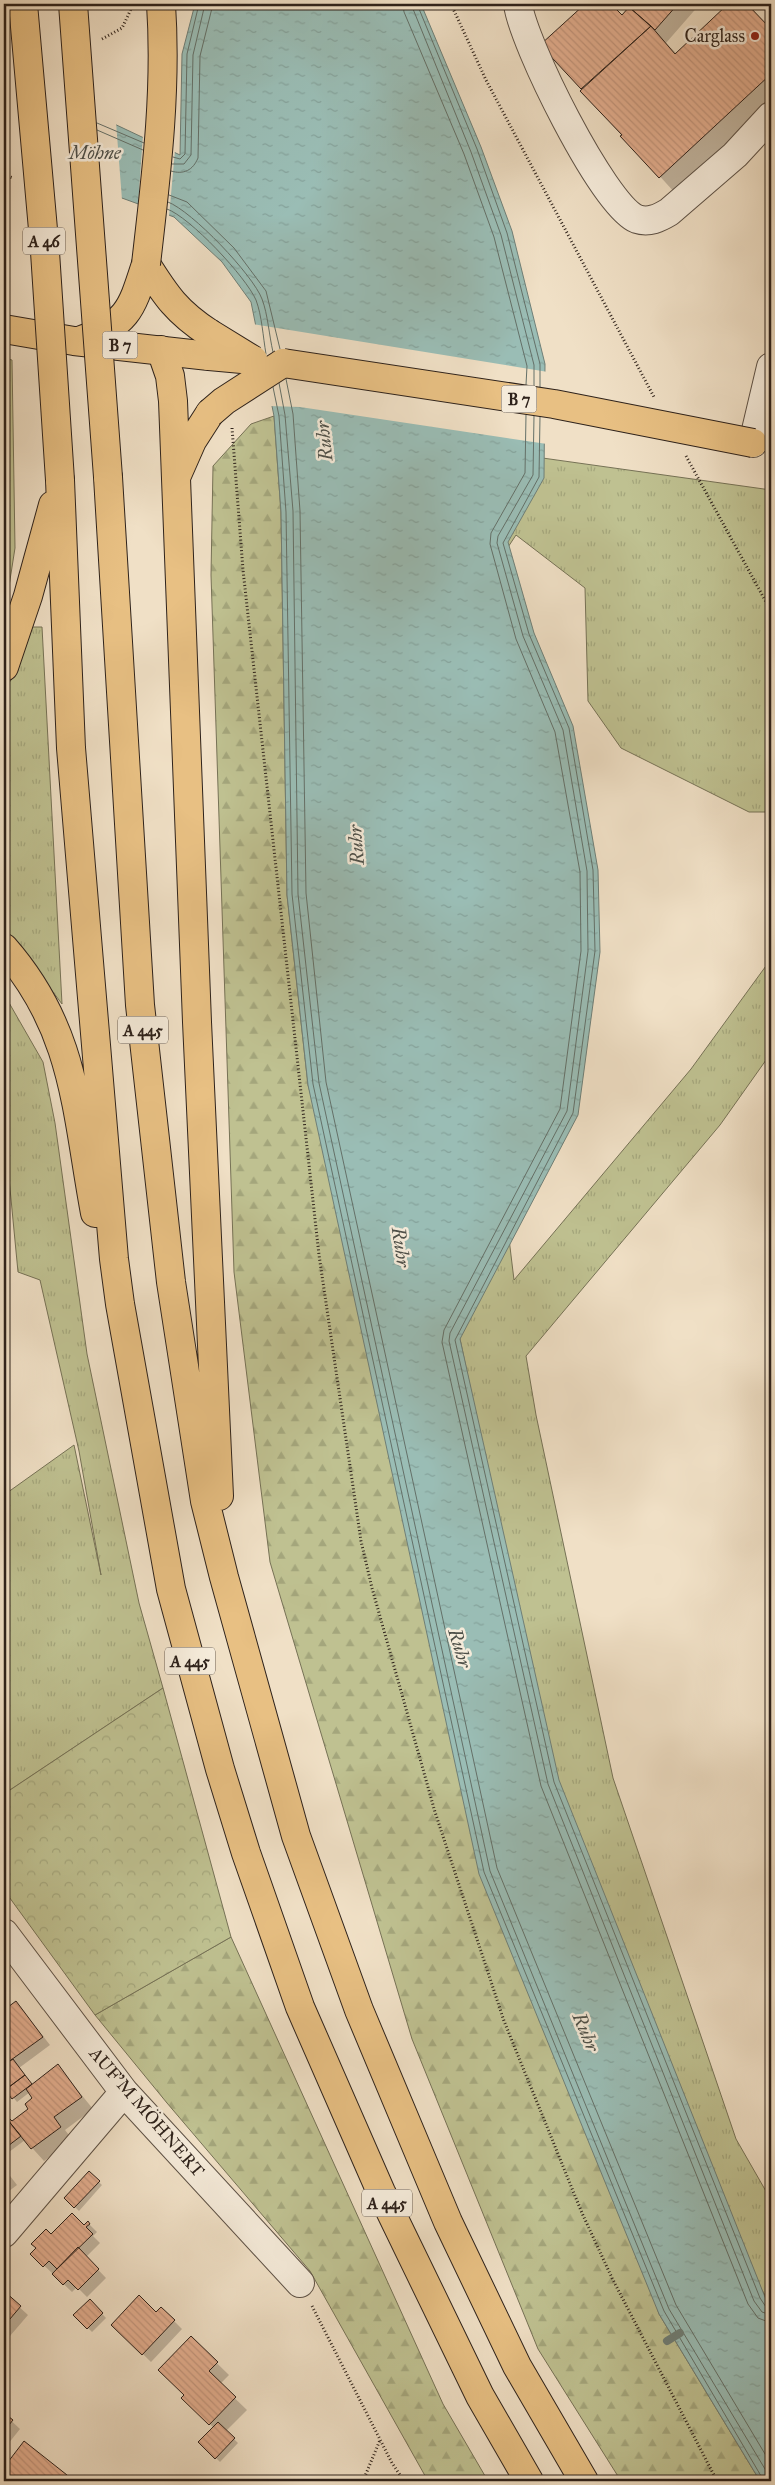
<svg xmlns="http://www.w3.org/2000/svg" width="775" height="2485" font-family="'IM FELL Great Primer',serif">
<defs>
<pattern id="grass-tufts" width="24" height="20" patternUnits="userSpaceOnUse" patternTransform="scale(1.25)"><rect width="24" height="20" fill="#bfc191"/><path d="M3 7l-1-3M5 7V3M7 7l1-3M15 17l-1-3M17 17v-4M19 17l1-3" fill="none" stroke="#a4a67c"/></pattern>
<pattern id="forest-firs" width="22" height="20" patternUnits="userSpaceOnUse" patternTransform="scale(1.25)"><rect width="22" height="20" fill="#bfc191"/><path d="M5 1l3.5 6h-7zM16 11l3.5 6h-7z" fill="#a4a67c"/></pattern>
<pattern id="park-crowns" width="20" height="18" patternUnits="userSpaceOnUse" patternTransform="scale(1.25)"><rect width="20" height="18" fill="#bfc191"/><path d="M2 6a3 3 0 1 1 6 0M12 15a3 3 0 1 1 6 0" fill="none" stroke="#a4a67c"/></pattern>
<pattern id="water-ripples" width="26" height="14" patternUnits="userSpaceOnUse" patternTransform="scale(1.25)"><rect width="26" height="14" fill="#9abdb5"/><path d="M2 4q2-2 4 0t4 0M15 11q2-2 4 0t4 0" fill="none" stroke="#85a29b"/></pattern>
<pattern id="building-back-hatch" width="6" height="6" patternUnits="userSpaceOnUse" patternTransform="scale(1.25)"><rect width="6" height="6" fill="#e3ae8f"/><path d="M-1 5l2 2M0 0l6 6M5-1l2 2" fill="none" stroke="#c3957b"/></pattern>
</defs>
<rect width="100%" height="100%" fill="#f0e0c6"/>
<filter id="stains"><feTurbulence type="fractalNoise" baseFrequency=".004" numOctaves="4"/><feColorMatrix values="0 0 0 0 .2 0 0 0 0 .09 0 0 0 0 .02 0 0 0 .5 -.17"/></filter>
<radialGradient id="worn" r=".72"><stop offset=".6" stop-color="#630" stop-opacity="0"/><stop offset="1" stop-color="#630" stop-opacity=".3"/></radialGradient>
<!-- grass -->
<path fill="url(#grass-tufts)" stroke="#767256" d="M4,358L12,360L15,548L4,618Z
M371,434L771,490V812H749L621,748L588,701L585,588L516,535L476,596L486,1048L514,1280L691,1069L771,959V1053L720,1125L526,1356L536,1415L613,1778L736,2139L771,2200V2305L695,2180L580,1907L460,1339Z
M32,627H42L62,1004L29,960L4,933V691L16,672Z
M4,994L43,1062L55,1123L87,1354L139,1603L163,1688L4,1794V1495L74,1445L101,1575L79,1451L40,1280L18,1272L4,1126Z"/>
<!-- forest -->
<path fill="url(#forest-firs)" stroke="#767256" d="M274,416L281,512L287,895L308,1085L659,2314L760,2481H621L538,2349L412,2039L270,1562L234,1272L211,575L213,466L251,424Z
M231,1937L443,2404L488,2481H428L310,2271L167,2103L95,2015Z"/>
<!-- park -->
<path fill="url(#park-crowns)" stroke="#767256" d="M163,1688L231,1937L95,2015L4,1890V1794Z"/>
<!-- water -->
<path fill="url(#water-ripples)" stroke="#6f7f77" d="M195,4H421L481,147L512,231L545,364L544,478L508,542L534,633L573,726L598,870L600,952L578,1115L460,1339L559,1780L765,2297L771,2307V2481H760L659,2314L479,1874L308,1085L287,895L281,512L274,416L251,302L222,262L174,217L4,155V92L108,121L180,155L182,54Z"/>
<!-- pier -->
<path fill="#f0e0c6" d="M4,90L116,122L122,200L4,157Z
M143,135L175,150L169,217L138,206Z
M253,324L548,372L547,444L300,407L269,406Z"/>
<!-- shadow -->
<path fill="#0003" d="M587,4H610L622,16L633,4H700L666,43L677,54L730,4H746L771,30V104L675,193L542,46Z
M4,1984L10,1996L4,2001Z
M16,2002L50,2045L19,2068L32,2085L58,2066L93,2109L65,2130L72,2139L44,2161L25,2140L9,2152L4,2147V2124L7,2121L10,2124L30,2109L34,2098L30,2092L17,2102L4,2086V2017L6,2015L4,2011Z
M4,2168L17,2185L4,2195Z
M89,2173L102,2185L79,2211L66,2198Z
M88,2223L97,2232L93,2236L100,2243L86,2257L106,2278L87,2297L77,2287L72,2292L32,2254L51,2236L84,2226Z
M4,2293L28,2315L4,2343Z
M90,2301L106,2318L92,2332L75,2315Z
M161,2308L182,2329L151,2362L113,2325L156,2314Z
M191,2338L229,2375L220,2384L247,2410L226,2431L238,2443L220,2462L200,2442L214,2428L195,2410L186,2395Z
M4,2414L20,2429L4,2449Z
M5,2462L66,2476L71,2481H4Z"/>
<g fill="none" stroke-linecap="round" stroke-linejoin="round">
<!-- shore -->
<path stroke="#647068" stroke-width="1" d="M403,4L404,12L464,154L494,237L527,366L526,385
M411,4L471,152L501,235L534,365V386
M417,4L477,149L507,233L540,364V387
M97,123L144,143
M97,130L143,150
M173,157L180,159L185,154L187,54L199,4
M172,164H184L191,155L193,55L205,4
M171,171C184,175 193,170 198,158L200,56L213,4
M169,195L187,202L234,248L266,291L280,349
M168,202C192,211 253,275 262,299C268,315 269,335 273,352
M167,209C190,217 246,277 256,300C262,316 263,337 266,354
M286,379L293,414L300,511L306,893L326,1082L497,1868L676,2305L771,2464
M279,383L285,415L293,511L298,894L319,1083L490,1871L669,2309L768,2474L770,2481
M273,387L279,416L286,512L292,894L313,1084L484,1872L664,2311L764,2481
M526,415L525,473L491,533L490,544L516,639L555,732L580,872L581,951L560,1109L444,1330L442,1342L541,1786L748,2304L758,2318L771,2323
M534,416L533,475L498,536L497,543L523,636L563,730L587,871L588,951L567,1111L450,1333L449,1341L548,1784L754,2301L762,2312L771,2315
M540,417L539,477L503,543L529,634L569,728L593,870L595,951L573,1113L455,1340L554,1782L760,2298L766,2307L771,2309"/>
<!-- stream -->
<path stroke="#6f7f77" stroke-width="8" d="M667,2341L680,2333"/>
</g>
<!-- building -->
<path fill="url(#building-back-hatch)" stroke="#2e221b" d="M585,4H611L622,15L629,7L651,26L581,89L540,45Z
M631,4H678L655,30L629,7Z
M728,4H747L771,29V74L659,178L620,136L622,135L580,91L651,26L675,54Z
M16,2001L43,2037L4,2065V2010Z
M13,2059L25,2075L5,2090L4,2065Z
M58,2064L82,2097L54,2117L61,2127L31,2149L7,2119L9,2118L12,2121L28,2109L25,2104L32,2098L26,2089Z
M25,2075L32,2084L12,2099L5,2090Z
M7,2119L21,2136L4,2149V2122Z
M89,2171L100,2181L74,2208L64,2198Z
M72,2213L84,2225L88,2221L90,2224L86,2227L93,2234L57,2269L49,2261L43,2267L30,2254L36,2248L31,2244L46,2229L51,2234Z
M78,2247L99,2269L78,2290L68,2280L63,2285L52,2274Z
M4,2291L21,2306L4,2326Z
M139,2295L156,2312L161,2307L175,2320L142,2355L111,2325Z
M90,2299L103,2313L87,2329L73,2315Z
M191,2336L218,2362L209,2371L236,2397L209,2425L181,2398L184,2395L158,2370Z
M4,2413L13,2420L4,2431Z
M218,2422L235,2438L215,2459L198,2442Z
M24,2441L67,2475L62,2481H4V2462L5,2460L8,2462Z"/>
<g fill="none" stroke-linecap="round" stroke-linejoin="round">
<defs>
<path id="minor" d="M518,4C522,41 603,205 637,219C649,223 659,218 669,212L735,155L771,116
M753,443L771,367
M4,1933L124,2092L300,2283
M4,2233L124,2092"/>
<path id="major" d="M4,329L74,341L209,356"/>
<path id="highway" d="M146,264C166,296 177,312 209,333
M79,341C128,323 131,311 146,264
M161,350L170,376L173,401L197,1022L219,1496
M177,475L192,441L210,413
M108,477L140,1005L171,1282L205,1501L224,1577L296,1836L359,2010L448,2222L517,2366L584,2481
M60,480L71,748L114,1259L120,1304L171,1589L220,1769L246,1853L300,2007L381,2192L480,2396L529,2481
M4,667L28,596L53,505
M4,948C76,1030 76,1111 95,1213"/>
</defs>
<!-- minor casing -->
<use href="#minor" stroke="#5e5246" stroke-width="30"/>
<!-- major casing -->
<use href="#major" stroke="#2e221b" stroke-width="30"/>
<!-- highway casing -->
<use href="#highway" stroke="#2e221b" stroke-width="30"/>
<!-- path -->
<path stroke="#2e221b" stroke-width="3" stroke-dasharray="1 2.5" stroke-linecap="butt" d="M451,4L486,80L654,397
M102,39L122,28L133,5
M4,175L13,178
M232,428L243,570L319,1255L361,1541L372,1588L435,1812L504,2021L582,2213L612,2278L717,2481
M686,456L771,611
M312,2306L392,2463L404,2481
M363,2481L380,2440"/>
<!-- minor -->
<use href="#minor" stroke="#f5ebda" stroke-width="28"/>
<!-- major -->
<use href="#major" stroke="#e8c083" stroke-width="28"/>
<!-- highway -->
<use href="#highway" stroke="#e8c083" stroke-width="28"/>
<defs>
<path id="major-bridge" d="M209,356L253,360
M283,363L554,404L753,443"/>
<path id="highway-bridge" d="M23,4L45,252L60,480
M73,4L108,477
M146,264C156,177 167,91 161,4
M209,333L253,360
M210,413L224,401L283,363"/>
</defs>
<!-- major-bridge casing -->
<use href="#major-bridge" stroke="#2e221b" stroke-width="30" stroke-linecap="butt"/>
<!-- highway-bridge casing -->
<use href="#highway-bridge" stroke="#2e221b" stroke-width="30" stroke-linecap="butt"/>
<!-- major-bridge -->
<use href="#major-bridge" stroke="#e8c083" stroke-width="28"/>
<!-- highway-bridge -->
<use href="#highway-bridge" stroke="#e8c083" stroke-width="28"/>
</g>
<!-- markers -->
<circle fill="#8f2418" stroke="#f5ebda" stroke-width="2" cx="755" cy="36" r="5"/>
<g text-anchor="middle" dominant-baseline="central" stroke-width="5" stroke-linejoin="round" paint-order="stroke">
<!-- shield labels -->
<g fill="#f5ebda" stroke="#6a5e54" stroke-width="1">
<rect x="23" y="227.5" width="42" height="27" rx="4"/>
<rect x="102.5" y="331.5" width="35" height="27" rx="4"/>
<rect x="501.5" y="385.5" width="35" height="27" rx="4"/>
<rect x="118" y="1016.5" width="50" height="27" rx="4"/>
<rect x="165" y="1647.5" width="50" height="27" rx="4"/>
<rect x="362" y="2189.5" width="50" height="27" rx="4"/>
</g>
<g font-size="16" font-weight="bold" fill="#2e221b">
<text x="44" y="241">A 46</text>
<text x="120" y="345">B 7</text>
<text x="519" y="399">B 7</text>
<text x="143" y="1030">A 445</text>
<text x="190" y="1661">A 445</text>
<text x="387" y="2203">A 445</text>
</g>
<!-- poi labels -->
<g font-size="18" fill="#2e221b" stroke="#f5ebda" text-anchor="end">
<text x="745" y="36">Carglass</text>
</g>
<!-- street labels -->
<g font-size="18" fill="#2e221b" stroke="#f5ebda">
<text transform="translate(147 2112) rotate(49)">AUF'M MÖHNERT</text>
</g>
<!-- water labels -->
<g font-size="19" font-style="italic" fill="#4e5049" stroke="#f5ebda">
<text x="95" y="152">Möhne</text>
<text transform="translate(324 441) rotate(-96)">Ruhr</text>
<text transform="translate(356 845) rotate(-94)">Ruhr</text>
<text transform="translate(401 1247) rotate(82)">Ruhr</text>
<text transform="translate(460 1648) rotate(73)">Ruhr</text>
<text transform="translate(586 2032) rotate(67)">Ruhr</text>
</g>
</g>
<!-- margin -->
<rect width="775" height="2485" fill="none" stroke="#f0e0c6" stroke-width="20"/>
<rect x="5" y="5" width="765" height="2475" fill="none" stroke="#2e221b" stroke-width="2.5"/>
<rect x="10" y="10" width="755" height="2465" fill="none" stroke="#2e221b"/>
<rect width="100%" height="100%" filter="url(#stains)"/>
<rect width="100%" height="100%" fill="url(#worn)"/>
</svg>
